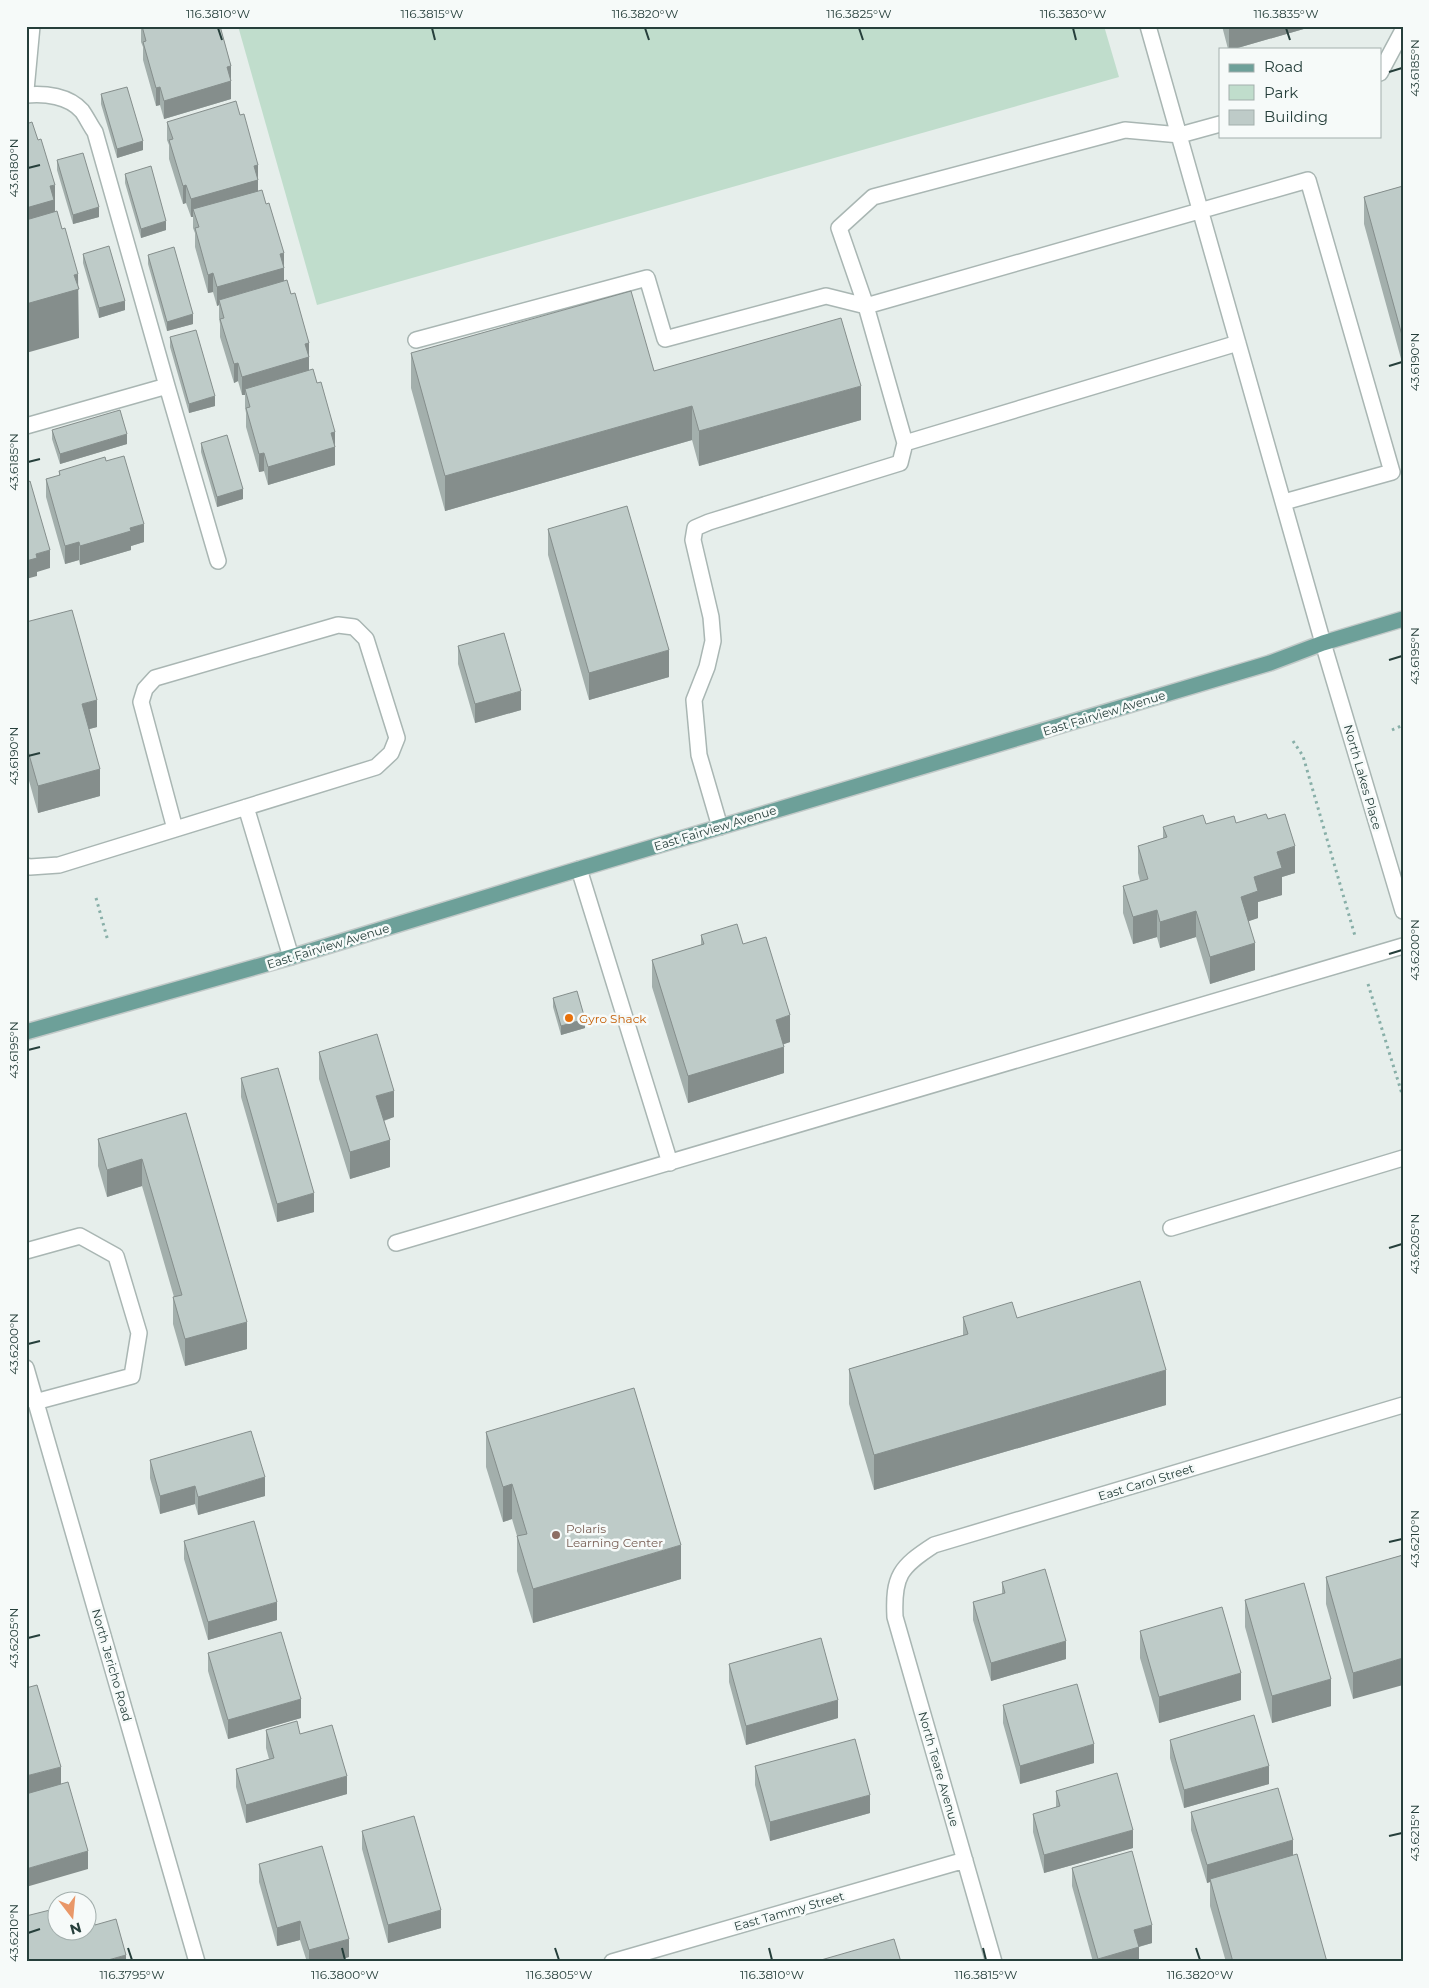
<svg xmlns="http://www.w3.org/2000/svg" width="1429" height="1988" font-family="Montserrat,sans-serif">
<rect width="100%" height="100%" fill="#e6eeeb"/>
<!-- green -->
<path fill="#c0ddcc" d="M238,26H1104L1119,77L317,305Z"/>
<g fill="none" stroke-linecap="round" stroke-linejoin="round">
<defs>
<path id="minor" d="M1148,26L1323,643L1403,911
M1380,73L1403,30
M26,90L32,26
M26,95C45,93 69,96 82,111C87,118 90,125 95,132L167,386L26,426
M866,306L839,228L873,197L1125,130L1180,135L1220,124
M416,340L647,278L665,339L826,296L866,306
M167,386L218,561
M905,443L1238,343
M246,807L291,957
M720,827L699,755L694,700L707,667L713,641L711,617L693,540L695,528L709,522L900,463L905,443L866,306L1308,180L1392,472L1284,502
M26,866L30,867L59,865L376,767L391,753L397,738L366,639L354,627L338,625L155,678L145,689L141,702L175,829
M579,869L670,1163
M1171,1228L1403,1158
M396,1243L1403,946
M26,1251L80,1236L116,1256L139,1333L132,1376L35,1402
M26,1368L197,1962
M612,1962L965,1860
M994,1962L895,1617C893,1576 900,1567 934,1545L1403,1405"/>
<path id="major" d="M26,1032L291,957L579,869L1270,663L1323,643L1403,619"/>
</defs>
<!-- minor casing -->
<use href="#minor" stroke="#a9b6b3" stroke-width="18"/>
<!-- major casing -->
<use href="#major" stroke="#c2c9c8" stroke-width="18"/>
<!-- path -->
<path stroke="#88afa8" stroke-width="3" stroke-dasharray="2.5 4" stroke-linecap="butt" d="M1392,730L1403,725
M1293,741L1303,756L1355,936
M96,898L108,941
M1368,984L1403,1097"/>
<!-- minor -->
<use href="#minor" stroke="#fff" stroke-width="15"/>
<!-- major -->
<use href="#major" stroke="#6da099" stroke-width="15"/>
</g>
<!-- wall -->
<path fill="#a3afac" d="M141,26H220L231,66V99L164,119L160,105L156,106L143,60V47L141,42Z
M1222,26H1314L1234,49H1228Z
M101,94L143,150L117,158L101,104Z
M240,115L258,165V191L284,271V281L291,294L309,343V370L317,383L335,432V465L268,485L264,471L259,472L246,427V413L245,407V395H242L238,381L234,383L220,337V324L219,318V305L217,306L213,292L208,293L195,247V233L193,228V217H191L186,203L183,204L169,159V145L167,140V122Z
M57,160L99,217L73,224L57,170Z
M125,174L166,230L141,238L125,183Z
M1403,186V366L1364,224V197Z
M83,254L125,310L99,318L83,263Z
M148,255L193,324L167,331L148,264Z
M170,337L215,406L189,413L170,347Z
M411,353L654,371L861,420L699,466L692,440L445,511L411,388Z
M52,430L127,444L60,464L52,439Z
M201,443L243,499L217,507L201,452Z
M106,461L144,542L131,546V550L80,565L79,560L65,564L46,497V479L59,476V471Z
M548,529L669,677L589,700L548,555Z
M26,622L97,727L89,729L100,796L38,813L26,770Z
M458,646L521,710L475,723L458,664Z
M1268,819L1295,873L1282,877V895L1258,902V918L1248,921L1255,970L1210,984L1196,937L1160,948L1157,937L1133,944L1123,913V886L1140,881L1138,873V846L1163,839V827L1236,823Z
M701,935L743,944L790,1042L783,1044L784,1073L688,1103L652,987V960L701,945Z
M553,998L585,1028L561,1035L553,1007Z
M319,1052L394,1117L384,1121L390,1167L350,1179L319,1079Z
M241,1078L314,1212L277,1222L241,1097Z
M186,1113L247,1349L185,1366L173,1324V1297H174L142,1186L107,1197L98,1166V1139Z
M963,1317L1166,1405L874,1490L849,1404V1369L963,1335Z
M486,1432L681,1579L533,1623L517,1571V1536L512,1519L503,1522L486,1467Z
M150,1460L265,1496L198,1515L195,1504L160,1514L150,1478Z
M184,1541L277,1620L208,1640L184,1559Z
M1403,1555L1353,1699L1326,1604V1577Z
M1002,1582L1066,1659L991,1681L973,1620V1602L1002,1594Z
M1245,1600L1331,1706L1272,1723L1245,1627Z
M1140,1631L1241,1700L1159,1723L1140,1658Z
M208,1653L301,1718L228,1739L208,1671Z
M729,1664L838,1718L746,1745L729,1682Z
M1003,1705L1094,1763L1020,1784L1003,1723Z
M266,1730L300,1734L347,1794L246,1823L236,1787V1769L269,1759L266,1748Z
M1170,1740L1269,1784L1184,1808L1170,1758Z
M755,1766L870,1813L770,1841L755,1785Z
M1056,1791L1133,1848L1044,1873L1033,1832V1814L1056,1808Z
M1191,1812L1293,1856L1327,1962H1226L1210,1906V1882L1207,1883L1191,1830Z
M362,1831L441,1928L388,1943L362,1849Z
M259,1864L349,1957L332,1962H307L300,1940L277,1946L259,1882Z
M1072,1868L1152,1943L1139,1947V1962H1093L1072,1886Z"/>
<!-- shaded-wall -->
<path fill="#858e8c" d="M1229,26H1314L1234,49H1229Z
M231,66V99L164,119V101L227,67Z
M160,87V105L156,106V88Z
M143,141V150L117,158V149Z
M258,165V198L193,209V217H191V199L254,166Z
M55,185V233L26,257V208L50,186Z
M186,185V203L183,204V186Z
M99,207V217L73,224V215Z
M166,221V230L141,238V229Z
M284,253V286L219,300V305L217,306V287L280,254Z
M213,273V292L208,293V275Z
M78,274L79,338L26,353V304L74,275Z
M125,301V310L99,318V308Z
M193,314V324L167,331V322Z
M309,343V376L245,389V395H242V377L305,344Z
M238,363V381L234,383V364Z
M861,386V420L699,466V431Z
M215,396V406L189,413V404Z
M692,406V440L445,511V476Z
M335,432V465L268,485V467L331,433Z
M127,434V444L60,464V454Z
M264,453V471L259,472V454Z
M243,489V499L217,507V497Z
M144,524V542L131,546V550L80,565V546L130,528Z
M79,542V560L65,564V546Z
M50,550V568L37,572V576L26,579V561L36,554Z
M669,650V677L589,700V673Z
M521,691V710L475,723V704Z
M97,700V727L82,731V704Z
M100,769V796L38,813V786Z
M1295,846V873L1282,877V895L1258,902V918L1241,924V897L1254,877L1277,852Z
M1157,910V937L1133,944V917Z
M1196,911V937L1160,948V922Z
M1255,943V970L1210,984V957Z
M790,1015V1042L776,1047V1020Z
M585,1019V1028L561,1035V1026Z
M784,1047V1073L688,1103V1076Z
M394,1091V1117L376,1123V1096Z
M390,1140V1167L350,1179V1152Z
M142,1159V1186L107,1197V1170Z
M314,1193V1212L277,1222V1204Z
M247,1322V1349L185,1366V1339Z
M1166,1370V1405L874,1490V1455Z
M265,1477V1496L198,1515V1497Z
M512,1484V1519L503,1522V1487Z
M195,1486V1504L160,1514V1496Z
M681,1545V1579L533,1623V1589Z
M277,1602V1620L208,1640V1622Z
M1066,1641V1659L991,1681V1663Z
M1403,1658V1685L1353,1699V1673Z
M1241,1673V1700L1159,1723V1697Z
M1331,1679V1706L1272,1723V1696Z
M301,1699V1718L228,1739V1720Z
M838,1700V1718L746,1745V1726Z
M1094,1744V1763L1020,1784V1766Z
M1269,1766V1784L1184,1808V1790Z
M61,1767V1785L26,1795V1776Z
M347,1776V1794L246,1823V1805Z
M870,1795V1813L770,1841V1822Z
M1133,1830V1848L1044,1873V1855Z
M1293,1840V1859L1210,1879V1882L1207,1883V1865Z
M88,1851V1869L26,1887V1869Z
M441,1910V1928L388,1943V1925Z
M300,1921V1940L277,1946V1928Z
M1152,1925V1943L1134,1948V1930Z
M349,1939V1957L332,1962H309V1950Z
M1139,1947V1962H1098V1959Z
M126,1955V1962H101Z"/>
<!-- building -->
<path fill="#becbc8" stroke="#858e8c" d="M142,26H220L231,66L227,67L231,81L164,101L160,87L156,88L143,42L146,41Z
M127,87L143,141L117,149L101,94Z
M236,101L240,115L244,114L258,165L254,166L258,180L191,199L186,185L183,186L169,140L173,139L167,122Z
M32,122L38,140L41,139L55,185L50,186L54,200L26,208V124Z
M83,153L99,207L73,215L57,160Z
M151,166L166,221L141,229L125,174Z
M1403,186V339L1364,197Z
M262,190L266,204L269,203L284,253L280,254L284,268L217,287L213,273L208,275L195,228L199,227L193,209Z
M57,211L62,229L65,228L78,274L74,275L79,289L26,304V220Z
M109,246L125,301L99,308L83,254Z
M174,247L193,314L167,322L148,255Z
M287,280L291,294L295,293L309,343L305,344L309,357L242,377L238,363L234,364L220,319L224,318L219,300Z
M631,291L654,371L841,318L861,386L699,431L692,406L445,476L411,353Z
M196,330L215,396L189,404L170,337Z
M313,369L317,383L321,382L335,432L331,433L335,447L268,467L264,453L259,454L246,408L250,407L245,389Z
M120,410L127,434L60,454L52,430Z
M227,435L243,489L217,497L201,443Z
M124,456L144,524L130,528L131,531L80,546L79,542L65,546L46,479L60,475L59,471L105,457L106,461Z
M30,481L50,550L36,554L37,558L26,561V483Z
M627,506L669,650L589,673L548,529Z
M72,610L97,700L82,704L100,769L38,786L26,744V622Z
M504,633L521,691L475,704L458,646Z
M1266,814L1268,819L1285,814L1295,846L1277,852L1282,868L1254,877L1258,891L1241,897L1255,943L1210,957L1196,911L1160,922L1157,910L1133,917L1123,886L1148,879L1138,846L1167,837L1163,827L1203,815L1206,824L1234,816L1236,823Z
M737,924L743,944L766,937L790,1015L776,1020L784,1047L688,1076L652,960L704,944L701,935Z
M577,991L585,1019L561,1026L553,998Z
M377,1034L394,1091L376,1096L390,1140L350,1152L319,1052Z
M278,1068L314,1193L277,1204L241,1078Z
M186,1113L247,1322L185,1339L173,1297L182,1295L142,1159L107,1170L98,1139Z
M1140,1281L1166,1370L874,1455L849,1369L968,1334L963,1317L1012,1302L1017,1318Z
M634,1388L681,1545L533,1589L517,1536L527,1534L512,1484L503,1487L486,1432Z
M251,1431L265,1477L198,1497L195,1486L160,1496L150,1460Z
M254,1521L277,1602L208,1622L184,1541Z
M1403,1555V1658L1353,1673L1326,1577Z
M1045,1569L1066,1641L991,1663L973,1602L1005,1593L1002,1582Z
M1304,1583L1331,1679L1272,1696L1245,1600Z
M1222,1607L1241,1673L1159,1697L1140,1631Z
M281,1632L301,1699L228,1720L208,1653Z
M821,1638L838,1700L746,1726L729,1664Z
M1077,1684L1094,1744L1020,1766L1003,1705Z
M37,1685L61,1767L26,1776V1688Z
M1254,1715L1269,1766L1184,1790L1170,1740Z
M297,1721L300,1734L332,1725L347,1776L246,1805L236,1769L274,1758L266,1730Z
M855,1739L870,1795L770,1822L755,1766Z
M1117,1773L1133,1830L1044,1855L1033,1814L1060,1806L1056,1791Z
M68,1782L88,1851L26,1869V1794Z
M1278,1788L1293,1840L1207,1865L1191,1812Z
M414,1816L441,1910L388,1925L362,1831Z
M322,1846L349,1939L309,1950L300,1921L277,1928L259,1864Z
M1132,1851L1152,1925L1134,1930L1139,1947L1098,1959L1072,1868Z
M1297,1854L1327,1962H1233L1210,1879Z
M88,1899L95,1925L116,1919L126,1955L101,1962H26V1916L58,1908V1930H88V1900H84Z
M894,1939L901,1962H814Z"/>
<!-- ticks -->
<path fill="none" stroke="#263f3b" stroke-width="2" d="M218,28L222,40M432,28L435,40M645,28L649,40M859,28L863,40M1073,28L1076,40M1286,28L1290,40M1389,72L1402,68M28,168L40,165M1389,366L1402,362M28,462L40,459M1389,660L1402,656M28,756L40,753M1389,954L1402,950M28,1050L40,1047M1389,1248L1402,1244M28,1344L40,1341M1389,1542L1402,1539M28,1638L40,1635M1389,1836L1402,1833M28,1933L40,1929M128,1948L132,1960M342,1948L345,1960M555,1948L559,1960M769,1948L772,1960M983,1948L986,1960M1196,1948L1200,1960"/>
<!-- markers -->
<circle fill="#e8710a" stroke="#f6faf9" stroke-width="2" cx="569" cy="1018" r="5"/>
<circle fill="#8d6e63" stroke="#f6faf9" stroke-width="2" cx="556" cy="1535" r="5"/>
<g text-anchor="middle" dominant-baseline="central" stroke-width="5" stroke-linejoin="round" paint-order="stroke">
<!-- street labels -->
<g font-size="12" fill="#263f3b" stroke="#f6faf9">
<text transform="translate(1104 713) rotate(-17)">East Fairview Avenue</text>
<text transform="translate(1363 777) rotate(74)">North Lakes Place</text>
<text transform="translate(715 828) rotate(-17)">East Fairview Avenue</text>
<text transform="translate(328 946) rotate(-17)">East Fairview Avenue</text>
<text transform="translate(1146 1482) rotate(-17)">East Carol Street</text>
<text transform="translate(112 1665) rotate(74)">North Jericho Road</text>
<text transform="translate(939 1769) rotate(74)">North Teare Avenue</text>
<text transform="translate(789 1911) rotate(-16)">East Tammy Street</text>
</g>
<!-- food labels -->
<g font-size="12" fill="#c56008" stroke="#f6faf9" text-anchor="start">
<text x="579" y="1018">Gyro Shack</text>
</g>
<!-- education labels -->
<g font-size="12" fill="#785e54" stroke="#f6faf9" text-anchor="start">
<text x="566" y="1528">Polaris<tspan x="566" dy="14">Learning Center</tspan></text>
</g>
</g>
<!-- border -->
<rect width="1429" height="1988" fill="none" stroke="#f6faf9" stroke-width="55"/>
<!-- legend -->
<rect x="1219" y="48" width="162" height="90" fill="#f6faf9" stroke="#a3afad"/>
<rect x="1229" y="64" width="25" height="8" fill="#6da099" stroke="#a3afad"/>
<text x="1264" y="72" font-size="15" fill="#263f3b">Road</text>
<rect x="1229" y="85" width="25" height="15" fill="#c0ddcc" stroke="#a3afad"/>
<text x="1264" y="98" font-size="15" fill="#263f3b">Park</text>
<rect x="1229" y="110" width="25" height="15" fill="#becbc8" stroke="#a3afad"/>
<text x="1264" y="122" font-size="15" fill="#263f3b">Building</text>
<!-- north arrow -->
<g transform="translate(72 1916) rotate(164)"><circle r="24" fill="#f6faf9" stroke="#a3afad"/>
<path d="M0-4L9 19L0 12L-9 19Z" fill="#e99768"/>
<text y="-8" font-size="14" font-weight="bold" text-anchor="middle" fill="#263f3b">N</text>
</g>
<rect x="28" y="28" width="1374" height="1932" fill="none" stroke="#263f3b" stroke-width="2"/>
<g font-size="12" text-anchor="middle" fill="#263f3b">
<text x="218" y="18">116.3810°W</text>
<text x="432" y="18">116.3815°W</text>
<text x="645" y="18">116.3820°W</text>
<text x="859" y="18">116.3825°W</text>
<text x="1073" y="18">116.3830°W</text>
<text x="1286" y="18">116.3835°W</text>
<text transform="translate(1415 68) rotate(-90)" y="4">43.6185°N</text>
<text transform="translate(14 168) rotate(-90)" y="4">43.6180°N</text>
<text transform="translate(1415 362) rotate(-90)" y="4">43.6190°N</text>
<text transform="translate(14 462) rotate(-90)" y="4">43.6185°N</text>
<text transform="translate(1415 656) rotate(-90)" y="4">43.6195°N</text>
<text transform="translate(14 756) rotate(-90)" y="4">43.6190°N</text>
<text transform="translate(1415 950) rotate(-90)" y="4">43.6200°N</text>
<text transform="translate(14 1050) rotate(-90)" y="4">43.6195°N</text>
<text transform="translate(1415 1244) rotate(-90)" y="4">43.6205°N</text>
<text transform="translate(14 1344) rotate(-90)" y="4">43.6200°N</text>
<text transform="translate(1415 1539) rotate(-90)" y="4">43.6210°N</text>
<text transform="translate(14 1638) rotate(-90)" y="4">43.6205°N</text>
<text transform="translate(1415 1833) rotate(-90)" y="4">43.6215°N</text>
<text transform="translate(14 1933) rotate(-90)" y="4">43.6210°N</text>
<text x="132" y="1979">116.3795°W</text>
<text x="345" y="1979">116.3800°W</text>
<text x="559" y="1979">116.3805°W</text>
<text x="772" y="1979">116.3810°W</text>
<text x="986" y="1979">116.3815°W</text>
<text x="1200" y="1979">116.3820°W</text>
</g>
</svg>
